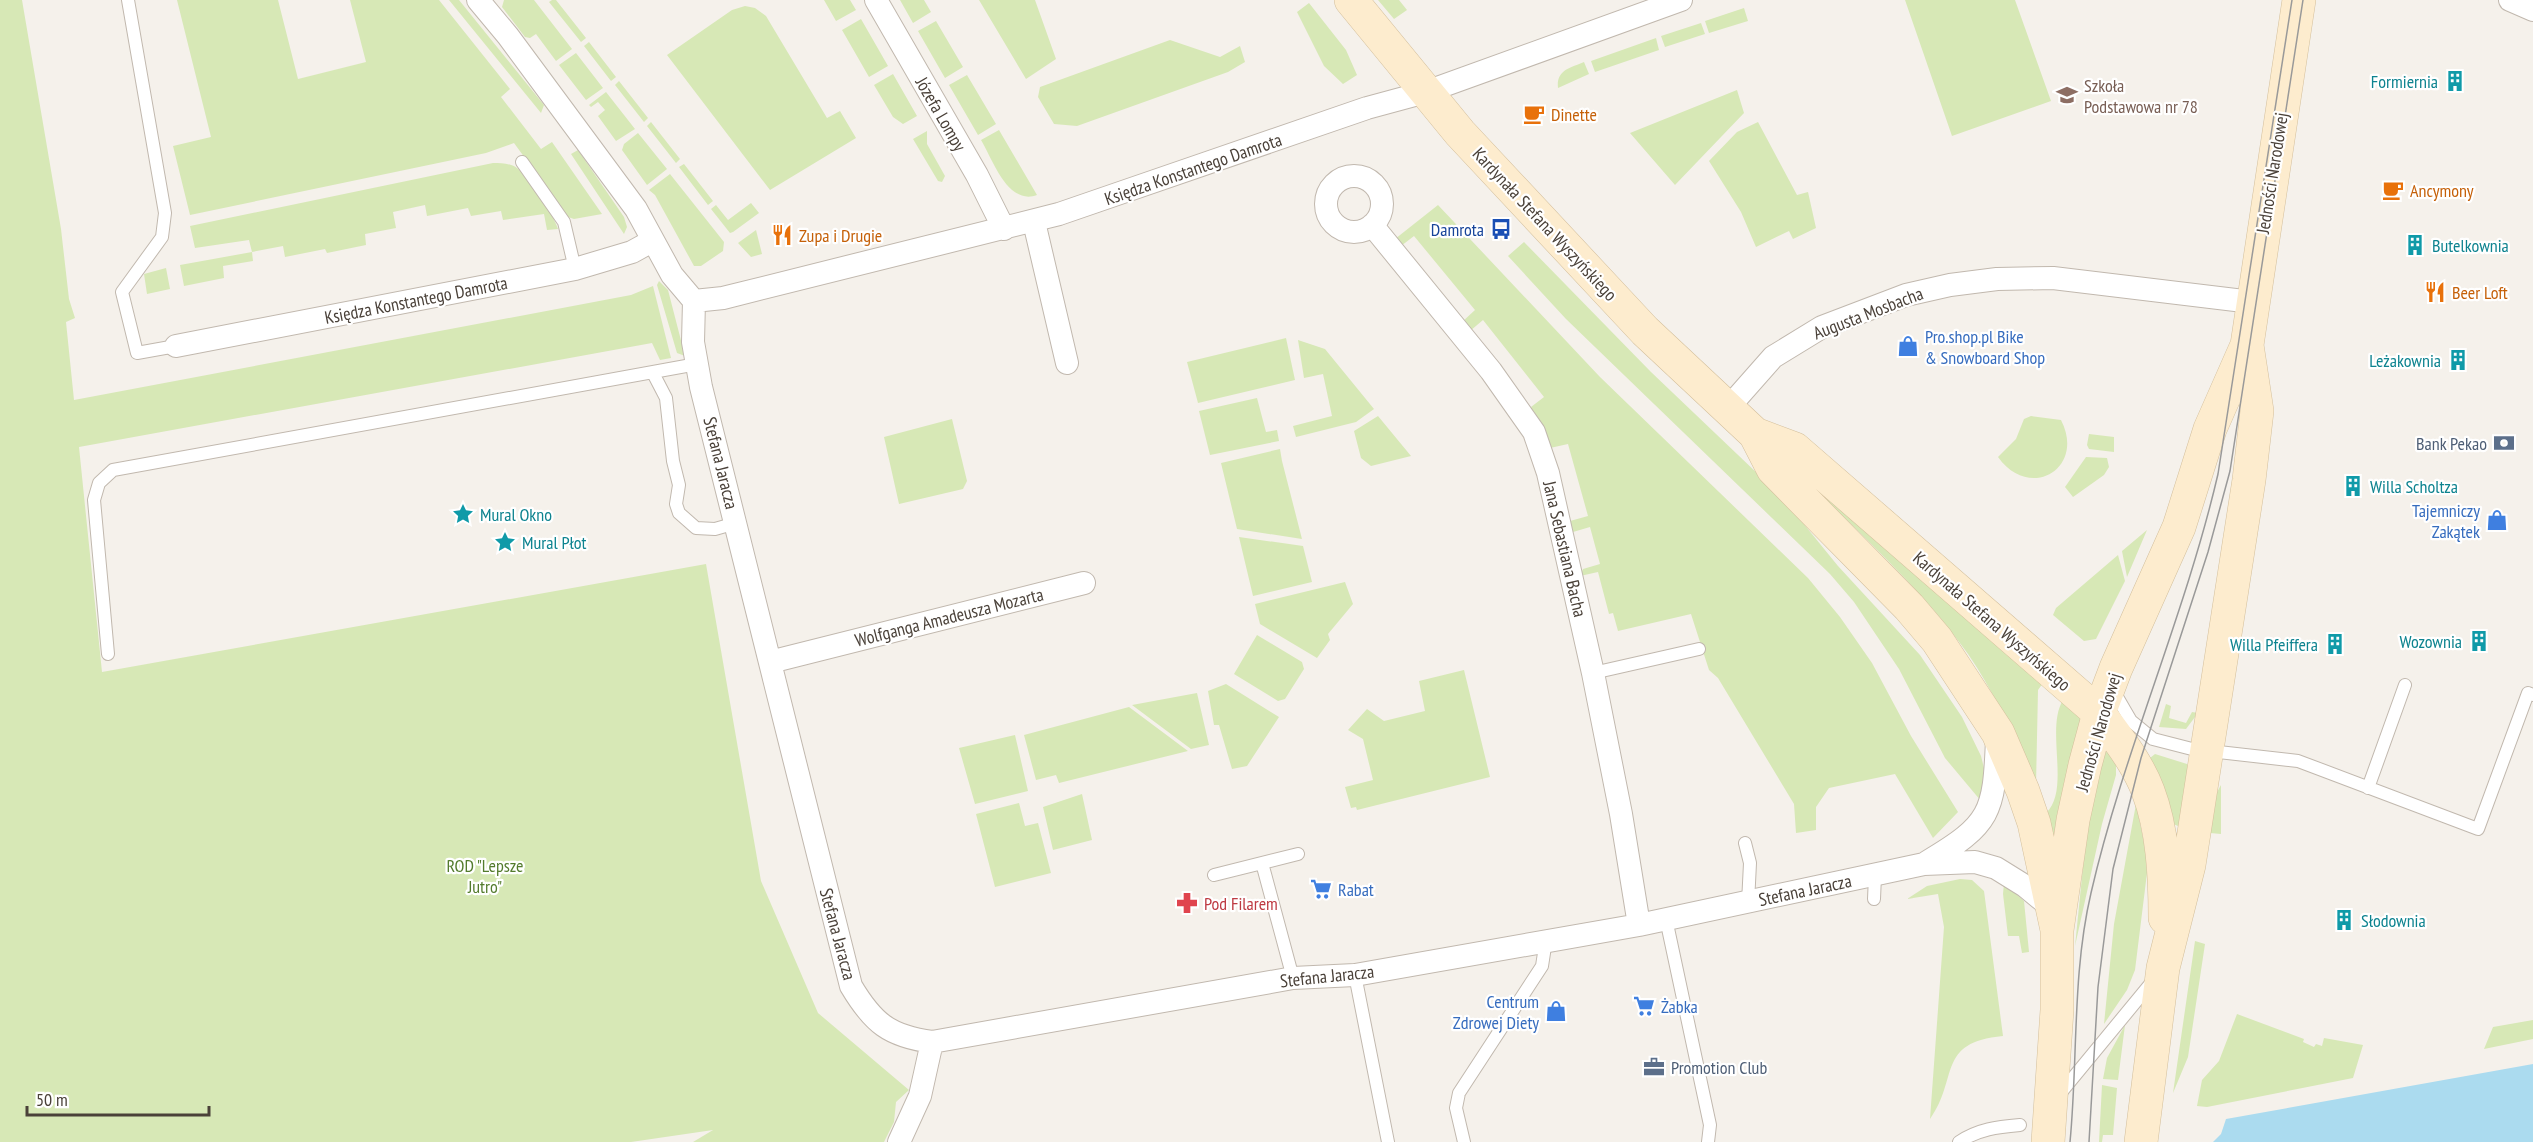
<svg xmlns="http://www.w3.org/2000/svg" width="2533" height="1142" font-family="'PT Sans Narrow',sans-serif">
<rect width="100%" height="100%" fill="#f5f1eb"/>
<!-- green -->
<path fill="#d7e8b6" d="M0,0H22L61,229L69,299L75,318L66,322L74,400L631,295L653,286L671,358L660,360L652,343L79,447L102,672L706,564L761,881L818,1013L909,1090L896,1102L894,1122L884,1142H693L713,1130L631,1142H0Z
M177,0H278L298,79L366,62L350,0H439L510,89L501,97L541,149L552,142L602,214L574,219L568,217L514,143L486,153L190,215L173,146L211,137Z
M449,0H459L544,105L541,113Z
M504,0H534L572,49L556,61L536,34L530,38L525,37L502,7Z
M552,0H556L586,38L581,42L549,2Z
M824,0H850L856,10L836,21Z
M900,0H924L931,12L913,23Z
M979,0H1035L1056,59L1026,79Z
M1378,0H1399L1407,10L1394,19Z
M1905,0H2015L2051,101L1952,136Z
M1309,3L1346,50L1357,75L1343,84L1324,66L1297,12Z
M745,6L755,8L766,16L827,118L840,111L856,138L770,190L667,55L732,10Z
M1744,8L1748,21L1709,33L1705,21Z
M861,19L888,66L869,77L842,30Z
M936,21L963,67L945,78L918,31Z
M1701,23L1705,34L1665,47L1661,36Z
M1656,38L1659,50L1595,72L1591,61Z
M1170,40L1220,57L1240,46L1245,62L1228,72L1077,126L1054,124L1038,97L1040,87Z
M589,42L616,77L611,81L584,46Z
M576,53L603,88L586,100L559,65Z
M1584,62L1589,74L1558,88C1556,70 1570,68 1584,62Z
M893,74L917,116L903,124L893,117L874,85Z
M967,75L996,124L978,135L949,85Z
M619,81L648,118L644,122L615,85Z
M1737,90L1744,113L1675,185L1630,133Z
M606,92L635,129L616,141L598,116L605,110L598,102L591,107L589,105Z
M651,122L680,159L676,163L647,126Z
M1758,122L1797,195L1808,192L1816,228L1793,239L1789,231L1756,247L1741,212L1709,161L1737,132Z
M999,130L1037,195C1008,206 993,160 981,140Z
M927,131V144L945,176L942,182L938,181L913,139Z
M638,133L667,169L647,185L622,150L624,144Z
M578,150L624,217L627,227L624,234L571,154Z
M493,163C501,163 510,163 517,168C532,178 552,212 558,229L547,230L544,214L503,220L501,211L471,216L468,208L427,216L425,205L393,212L396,228L365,234L366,245L327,253L325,249L285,257L283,246L252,252L253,261L223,266L224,278L184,286L180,265L252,252L249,240L195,248L190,226Z
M684,164L713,201L708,205L679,167Z
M670,174L724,242L723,251L701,266H694L655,195L649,190Z
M751,203L759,213L733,232L730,233L711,209L716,205L728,220Z
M1438,205L1600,377L1808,578L1840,617L1872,663L1911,736L1958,812L1933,838L1895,774L1829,788L1816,807V830L1796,833L1794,804L1718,678L1709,670L1691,614L1618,631L1613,613L1609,614L1598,572L1580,576L1583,569L1600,564L1590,527L1573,532L1570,521L1588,516L1568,444L1550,448L1531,407L1544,397L1483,320L1470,331L1462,322L1475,310L1414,236L1401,246L1395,239Z
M756,230L762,254L751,257L738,243Z
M1524,242L1651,372L1781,496L1838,566L1920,655L1962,717L1981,756L1984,768L1981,801L1945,758L1899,669L1854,602L1830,574L1566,319L1508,256Z
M166,268L170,289L147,294L144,274Z
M659,281L668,290L685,356L677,353L657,285Z
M1286,338L1295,380L1198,403L1187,362Z
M1298,340L1325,349L1374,409L1356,422L1296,437L1293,426L1332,416L1323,374L1304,378Z
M1257,398L1266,432L1277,430L1279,441L1210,455L1199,411Z
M1378,416L1411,456L1371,466L1361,458L1354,431Z
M2031,416L2061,420C2086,468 2030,502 1998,457L2016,439L2024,419Z
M952,419L967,481L963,489L899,504L884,437Z
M2089,434L2114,437V452L2089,449L2087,445Z
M1280,449L1282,461L1302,539L1237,529L1221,463Z
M2086,457L2107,458L2109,467L2104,475L2073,497L2065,487Z
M1805,479L2043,683L2038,690L2036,785C2016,740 1996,695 1968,654C1922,589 1861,535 1805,479Z
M2147,530L2127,577L2122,551Z
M1239,537L1303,546L1312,582L1253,596Z
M2118,555L2125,581L2096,639L2084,641L2053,615L2056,608Z
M1345,582L1353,604L1328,634L1330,640L1317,658L1260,624L1255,604Z
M1257,635L1302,662L1304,669L1285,699L1278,701L1234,674Z
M1464,670L1490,777L1357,810L1356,807L1351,808L1345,787L1373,780L1363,739L1348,730L1367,709L1384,721L1425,711L1419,681Z
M1226,684L1279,717L1247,766L1232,769L1219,725H1214L1208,691Z
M1197,693L1209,745L1191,749L1132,705Z
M2063,700L2081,716L2056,838H2053L2046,813C2071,790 2045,729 2063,700Z
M2166,704L2171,706L2169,718L2186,723L2192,712L2198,713L2186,729L2159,727Z
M1129,707L1188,751L1059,783L1056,775L1036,780L1024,735Z
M1015,735L1028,791L975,804L959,748Z
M2104,748L2116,762V775L2102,824L2075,946L2087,827Z
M2155,754L2187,764L2189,768L2180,825L2178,826L2173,824L2150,758Z
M2221,785V834L2210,833L2217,792Z
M1082,794L1092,840L1053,850L1043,807Z
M1019,803L1025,826L1038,823L1051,873L995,887L976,814Z
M2136,804L2146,852L2147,873L2135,970L2127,990L2104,1024L2114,924Z
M1960,879L1972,880L1984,891L2003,1036C1936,1042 1959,1079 1930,1119L1944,927L1938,894L1907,899L1927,886Z
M2004,883L2024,901L2029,952L2022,953L2019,936H2008L2003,894Z
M2195,941L2205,944L2188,1057L2173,1093Z
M2237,1014L2304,1039L2303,1042L2314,1047L2316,1044L2322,1046L2324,1038L2363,1045L2353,1078L2207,1107L2197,1106L2202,1080L2219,1061Z
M2533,1020V1039L2484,1049L2493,1027Z
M2125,1025L2118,1080L2103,1079L2107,1058Z
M2102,1085L2117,1088L2113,1135H2103L2102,1142H2099Z"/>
<!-- water -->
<path fill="#abdbef" d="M2533,1064V1142H2213L2221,1134L2226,1119Z"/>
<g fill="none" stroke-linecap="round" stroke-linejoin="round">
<defs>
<path id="lane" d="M128,0L165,213L162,237L122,292L137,353L176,346
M522,162L564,222L575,269
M653,373L666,398L673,461L679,485L676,504L679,513L696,528L715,529L736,523
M108,654L94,500L99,483L113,470L697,364
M1593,673L1699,649
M2113,690L2131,721L2153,739L2192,749L2298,761L2478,829L2528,693L2533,695
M2368,788L2405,685
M1745,843L1750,863L1748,903
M1262,863L1293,978
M1214,875L1298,854
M1874,899L1875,876
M1666,919L1710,1125L1708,1142
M1355,975L1388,1142
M2058,1096L2152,982
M1464,1142L1456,1108L1459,1093L1542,966L1546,940
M1959,1142C1979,1129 1997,1127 2020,1125"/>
<path id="street" d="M478,0L508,36L636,209L672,275L694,301L693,342L701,387L851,986C873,1023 889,1036 932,1042L1293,978L1355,975L1639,925L1924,864L1975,862L1996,868L2025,886L2053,909
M876,0L977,175L1004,229
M2510,0L2533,10
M1326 204a28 28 0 1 1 56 0a28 28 0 1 1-56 0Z
M1034,222L1067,363
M1372,225L1491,371L1534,432L1548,473L1593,673L1621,814L1639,925
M694,301L723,298L1059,214L1367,108L1426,92L1681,0
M176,346L575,269L632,252L652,241
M1728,408L1773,357L1822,327L1906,295L1950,285L1997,279L2053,278L2252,302
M770,662L1084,583
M1927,862C1991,824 1994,813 1997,740
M899,1142L920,1096L932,1042"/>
<path id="secondary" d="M1351,0L1460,133L1645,331L1755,434L1773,469L1909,607L1937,640L1998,733L2023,791L2034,823L2057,930
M1755,434L1795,449L2099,713C2117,738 2137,762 2148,791C2163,830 2165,877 2165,918
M2048,1142L2057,1010V930L2073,820L2085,765L2099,713L2116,668L2179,527L2210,429L2247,345
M2141,1142L2163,968L2189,865L2249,480L2257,411L2247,345L2299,0"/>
</defs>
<!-- lane casing -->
<use href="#lane" stroke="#c1b8ae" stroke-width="14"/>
<!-- street casing -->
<use href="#street" stroke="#c1b8ae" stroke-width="24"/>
<!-- secondary casing -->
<use href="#secondary" stroke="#d3bf9c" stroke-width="34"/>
<!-- lane -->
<use href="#lane" stroke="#fff" stroke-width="12"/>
<!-- street -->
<use href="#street" stroke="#fff" stroke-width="22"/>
<!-- secondary -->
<use href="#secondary" stroke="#fdecce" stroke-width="33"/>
<!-- tram -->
<path stroke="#999" stroke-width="1.5" d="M2070,1142C2078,1059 2072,974 2091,893C2124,750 2185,616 2218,474L2292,0
M2089,1142L2098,987L2113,869L2141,758L2208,552L2230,471L2303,0"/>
</g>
<!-- icons -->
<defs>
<symbol id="building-bare" viewBox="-9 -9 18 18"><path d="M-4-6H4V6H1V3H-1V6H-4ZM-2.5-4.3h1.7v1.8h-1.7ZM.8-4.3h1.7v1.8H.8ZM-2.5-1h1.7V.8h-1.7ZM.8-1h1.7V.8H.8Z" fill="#0f9aa8" stroke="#fff" stroke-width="2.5" paint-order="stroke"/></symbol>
<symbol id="school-bare" viewBox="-9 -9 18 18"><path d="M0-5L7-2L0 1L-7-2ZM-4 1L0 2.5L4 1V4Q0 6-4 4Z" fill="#8d6e63" stroke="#fff" stroke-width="2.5" paint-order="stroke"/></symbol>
<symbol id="cafe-bare" viewBox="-9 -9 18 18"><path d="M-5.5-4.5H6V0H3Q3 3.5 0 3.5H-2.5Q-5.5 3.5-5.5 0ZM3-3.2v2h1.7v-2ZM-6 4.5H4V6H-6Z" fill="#e8710a" stroke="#fff" stroke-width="2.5" paint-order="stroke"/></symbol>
<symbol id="bus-bare" viewBox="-9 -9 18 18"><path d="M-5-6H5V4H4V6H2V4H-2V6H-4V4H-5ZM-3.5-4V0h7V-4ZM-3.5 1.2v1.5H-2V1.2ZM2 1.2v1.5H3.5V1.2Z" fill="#1a4fb4" stroke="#fff" stroke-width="2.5" paint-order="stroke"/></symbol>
<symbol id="restaurant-bare" viewBox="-9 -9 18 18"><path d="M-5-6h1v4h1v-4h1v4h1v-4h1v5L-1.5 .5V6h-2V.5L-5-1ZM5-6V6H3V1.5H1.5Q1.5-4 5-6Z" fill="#e8710a" stroke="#fff" stroke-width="2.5" paint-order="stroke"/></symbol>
<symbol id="shop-bare" viewBox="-9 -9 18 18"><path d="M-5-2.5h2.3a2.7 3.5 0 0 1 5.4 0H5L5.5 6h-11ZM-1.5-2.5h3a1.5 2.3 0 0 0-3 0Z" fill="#3f7fe0" stroke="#fff" stroke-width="2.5" paint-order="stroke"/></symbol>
<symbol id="bank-bare" viewBox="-9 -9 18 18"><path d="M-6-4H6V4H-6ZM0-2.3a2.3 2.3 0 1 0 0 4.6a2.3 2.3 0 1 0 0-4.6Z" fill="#5c6f8a" stroke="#fff" stroke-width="2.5" paint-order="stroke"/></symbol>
<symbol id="sight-bare" viewBox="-9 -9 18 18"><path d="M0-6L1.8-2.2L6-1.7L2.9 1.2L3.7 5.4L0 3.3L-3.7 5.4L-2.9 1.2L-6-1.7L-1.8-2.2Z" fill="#0f9aa8" stroke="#fff" stroke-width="2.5" paint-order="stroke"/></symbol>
<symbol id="supermarket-bare" viewBox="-9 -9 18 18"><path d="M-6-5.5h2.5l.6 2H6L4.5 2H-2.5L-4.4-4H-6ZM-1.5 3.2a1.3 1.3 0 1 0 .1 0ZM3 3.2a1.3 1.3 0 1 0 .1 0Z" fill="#3f7fe0" stroke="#fff" stroke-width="2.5" paint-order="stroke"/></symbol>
<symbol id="pharmacy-bare" viewBox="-9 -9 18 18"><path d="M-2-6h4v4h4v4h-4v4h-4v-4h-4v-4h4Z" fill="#e0444e" stroke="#fff" stroke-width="2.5" paint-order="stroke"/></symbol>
<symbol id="office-bare" viewBox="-9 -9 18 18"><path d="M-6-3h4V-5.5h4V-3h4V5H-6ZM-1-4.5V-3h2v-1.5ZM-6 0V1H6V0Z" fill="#5c6f8a" stroke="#fff" stroke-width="2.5" paint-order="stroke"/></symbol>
</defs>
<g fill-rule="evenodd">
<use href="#building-bare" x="2440" y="66" width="30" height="30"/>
<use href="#school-bare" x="2052" y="80" width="30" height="30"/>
<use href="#cafe-bare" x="1519" y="99" width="30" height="30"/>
<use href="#cafe-bare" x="2378" y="175" width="30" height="30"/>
<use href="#bus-bare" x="1486" y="214" width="30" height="30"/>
<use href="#restaurant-bare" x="767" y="220" width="30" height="30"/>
<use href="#building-bare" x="2400" y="230" width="30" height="30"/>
<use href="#restaurant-bare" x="2420" y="277" width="30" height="30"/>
<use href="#shop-bare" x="1893" y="331" width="30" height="30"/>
<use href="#building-bare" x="2443" y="345" width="30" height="30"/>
<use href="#bank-bare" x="2489" y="428" width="30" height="30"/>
<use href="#building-bare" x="2338" y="471" width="30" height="30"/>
<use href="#sight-bare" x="448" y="499" width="30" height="30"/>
<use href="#shop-bare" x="2482" y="505" width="30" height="30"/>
<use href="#sight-bare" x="490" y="527" width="30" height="30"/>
<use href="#building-bare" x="2464" y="626" width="30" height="30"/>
<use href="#building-bare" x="2320" y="629" width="30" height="30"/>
<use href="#supermarket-bare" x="1306" y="874" width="30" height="30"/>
<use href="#pharmacy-bare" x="1172" y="888" width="30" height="30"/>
<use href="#building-bare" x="2329" y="905" width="30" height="30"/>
<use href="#supermarket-bare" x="1629" y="991" width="30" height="30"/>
<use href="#shop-bare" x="1541" y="996" width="30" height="30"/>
<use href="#office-bare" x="1639" y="1052" width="30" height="30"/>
</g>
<g text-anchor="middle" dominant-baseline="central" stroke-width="4.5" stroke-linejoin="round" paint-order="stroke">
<!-- culture labels -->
<g font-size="18" fill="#0d838f" stroke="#fff" text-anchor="start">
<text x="2438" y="81" text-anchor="end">Formiernia</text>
<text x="2432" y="245">Butelkownia</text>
<text x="2441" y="360" text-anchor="end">Leżakownia</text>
<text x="2370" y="486">Willa Scholtza</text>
<text x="480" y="514">Mural Okno</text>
<text x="522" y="542">Mural Płot</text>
<text x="2462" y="641" text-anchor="end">Wozownia</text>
<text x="2318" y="644" text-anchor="end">Willa Pfeiffera</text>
<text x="2361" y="920">Słodownia</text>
</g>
<!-- education labels -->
<g font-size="18" fill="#785e54" stroke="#fff" text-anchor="start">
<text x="2084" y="85">Szkoła<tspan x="2084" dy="21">Podstawowa nr 78</tspan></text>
</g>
<!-- street labels -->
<g font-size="18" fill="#4a4139" stroke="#fff">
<text transform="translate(941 114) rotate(60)">Józefa Lompy</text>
<text transform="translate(1193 169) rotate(-19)">Księdza Konstantego Damrota</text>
<text transform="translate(2272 173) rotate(-81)">Jedności Narodowej</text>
<text transform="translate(1545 224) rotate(47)">Kardynała Stefana Wyszyńskiego</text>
<text transform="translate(416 300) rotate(-11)">Księdza Konstantego Damrota</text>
<text transform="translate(1868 313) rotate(-21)">Augusta Mosbacha</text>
<text transform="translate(721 463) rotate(76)">Stefana Jaracza</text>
<text transform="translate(1565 549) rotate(77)">Jana Sebastiana Bacha</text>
<text transform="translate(949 617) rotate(-14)">Wolfganga Amadeusza Mozarta</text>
<text transform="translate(1992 621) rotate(41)">Kardynała Stefana Wyszyńskiego</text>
<text transform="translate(2098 732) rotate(-74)">Jedności Narodowej</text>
<text transform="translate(1805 890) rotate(-12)">Stefana Jaracza</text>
<text transform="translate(838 934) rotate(75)">Stefana Jaracza</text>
<text transform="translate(1327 976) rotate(-6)">Stefana Jaracza</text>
</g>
<!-- food labels -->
<g font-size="18" fill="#c56008" stroke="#fff" text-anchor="start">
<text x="1551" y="114">Dinette</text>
<text x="2410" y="190">Ancymony</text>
<text x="799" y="235">Zupa i Drugie</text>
<text x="2452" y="292">Beer Loft</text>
</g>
<!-- transit labels -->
<g font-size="18" fill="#164399" stroke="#fff" text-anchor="end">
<text x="1484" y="229">Damrota</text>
</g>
<!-- shop labels -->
<g font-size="18" fill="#366cbe" stroke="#fff" text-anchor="start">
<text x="1925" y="336">Pro.shop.pl Bike<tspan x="1925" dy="21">&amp; Snowboard Shop</tspan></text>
<text x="2480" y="510" text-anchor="end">Tajemniczy<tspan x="2480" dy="21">Zakątek</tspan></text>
<text x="1338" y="889">Rabat</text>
<text x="1539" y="1001" text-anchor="end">Centrum<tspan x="1539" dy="21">Zdrowej Diety</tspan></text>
<text x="1661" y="1006">Żabka</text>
</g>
<!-- service labels -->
<g font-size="18" fill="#4e5e75" stroke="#fff" text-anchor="end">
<text x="2487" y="443">Bank Pekao</text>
<text x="1671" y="1067" text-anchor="start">Promotion Club</text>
</g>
<!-- park labels -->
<g font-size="18" fill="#537b2d" stroke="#fff">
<text x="485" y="865">ROD "Lepsze<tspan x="485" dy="21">Jutro"</tspan></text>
</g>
<!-- health labels -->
<g font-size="18" fill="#be3a42" stroke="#fff" text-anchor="start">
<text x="1204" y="903">Pod Filarem</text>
</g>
</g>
<!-- scale -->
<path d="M27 1106v9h182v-9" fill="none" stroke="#4a4139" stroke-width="3"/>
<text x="36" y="1106" font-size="18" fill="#4a4139" stroke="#ffffff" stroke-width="4.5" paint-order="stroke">50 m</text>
</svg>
